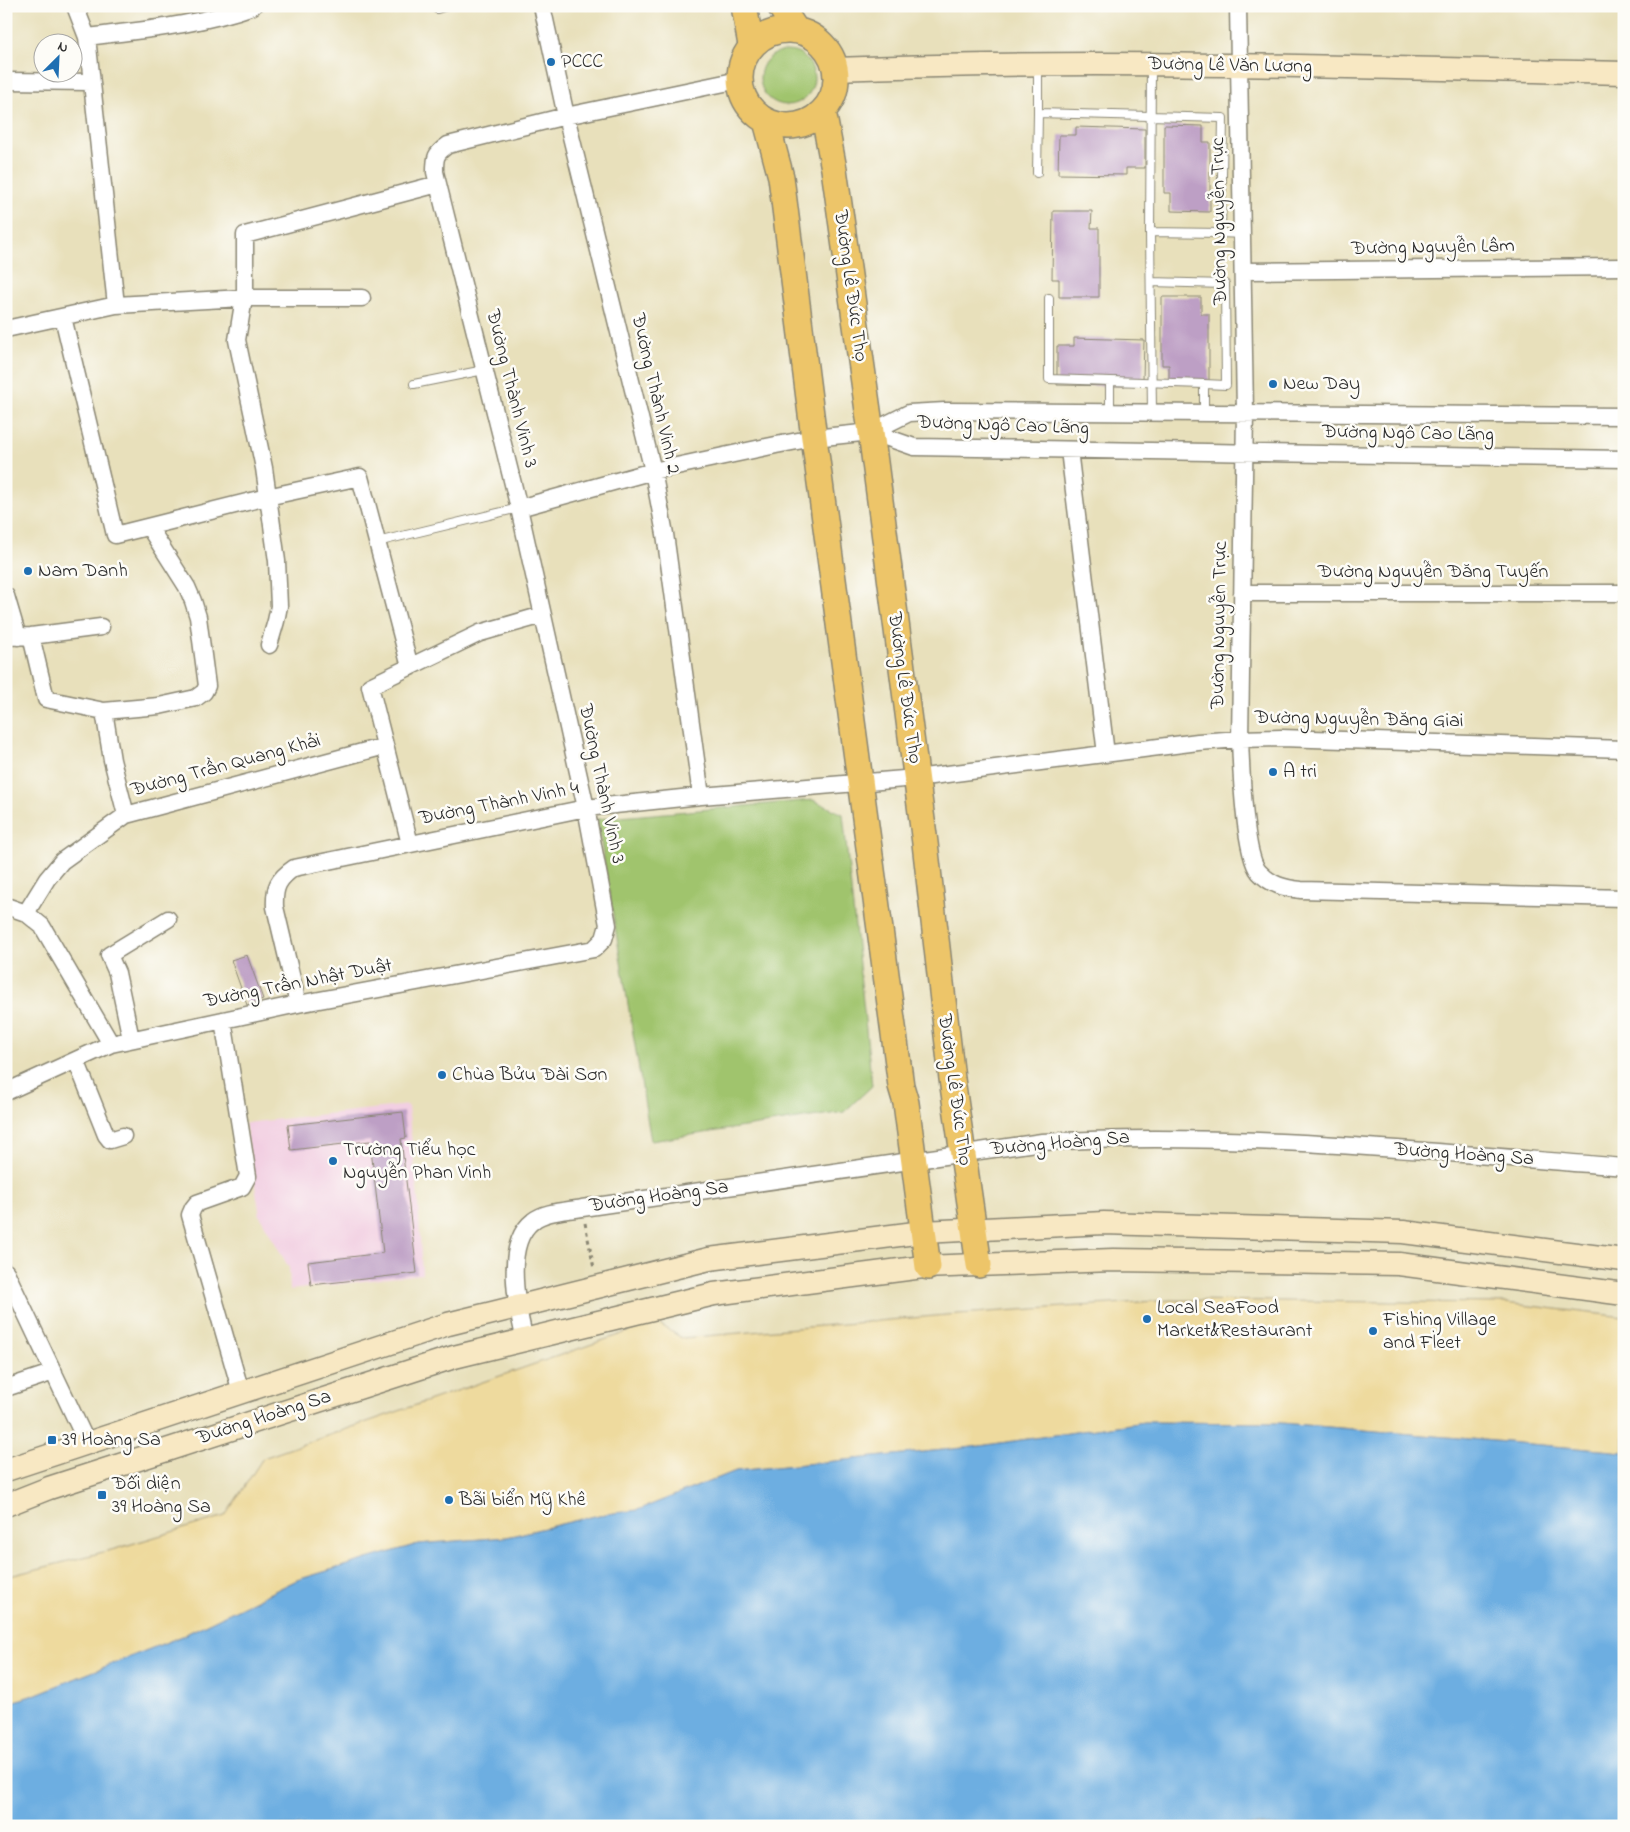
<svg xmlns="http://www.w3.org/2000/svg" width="1630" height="1832" font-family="'Indie Flower',sans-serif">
<rect width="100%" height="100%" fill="#fdfcf7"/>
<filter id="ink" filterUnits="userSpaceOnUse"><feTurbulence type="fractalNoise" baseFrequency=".02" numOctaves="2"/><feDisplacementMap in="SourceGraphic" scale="10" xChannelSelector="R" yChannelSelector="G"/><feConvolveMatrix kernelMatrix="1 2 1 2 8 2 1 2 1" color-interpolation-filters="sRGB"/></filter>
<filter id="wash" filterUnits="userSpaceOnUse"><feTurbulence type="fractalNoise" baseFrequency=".0096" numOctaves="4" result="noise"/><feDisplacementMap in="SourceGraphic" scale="20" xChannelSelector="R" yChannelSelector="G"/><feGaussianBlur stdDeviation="1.12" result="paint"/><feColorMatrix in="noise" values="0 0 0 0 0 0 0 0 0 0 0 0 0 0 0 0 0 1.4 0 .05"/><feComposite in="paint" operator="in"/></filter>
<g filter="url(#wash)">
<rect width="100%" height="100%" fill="#e8e0bb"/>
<!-- built -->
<path fill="#f2cfe2" d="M408,1105L418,1199L422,1274L290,1290L289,1268L260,1216L245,1123Z"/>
<!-- green -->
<path fill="#a0c46d" stroke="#66784c" d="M760 78a27 27 0 1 1 54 0a27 27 0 1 1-54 0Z
M813,800L843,814L872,1086L844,1112L651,1141L597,819Z"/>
<!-- sand -->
<path fill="#eeda9e" stroke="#8c8264" d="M1171,1300L1505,1303L1624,1317V1452L1281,1423L1144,1422L973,1447L736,1471L638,1510L599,1515L507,1537L418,1544L297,1580L180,1637L34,1695L6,1704V1577L115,1549L225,1516L263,1458L656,1322L682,1338L958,1314Z"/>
<!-- water -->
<path fill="#6daee1" stroke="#4c6c86" d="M1144,1422L1281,1423L1624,1452V1826H6V1704L34,1695L180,1637L297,1580L418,1544L507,1537L599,1515L638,1510L736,1471L973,1447Z"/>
<g id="blocks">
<!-- building -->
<path fill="#bd9fc5" d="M1164,125L1203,126V142H1210V212L1171,211V193H1164Z
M1076,127L1145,129V168H1126V175L1058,174L1059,135H1076Z
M1053,211H1092L1091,228H1099V297H1059V279H1052Z
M1162,297H1201V314H1209V383H1169V365H1162Z
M1074,338L1144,340L1143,379H1125V386L1057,385V346H1074Z
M247,955L263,999L247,1005L231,960Z
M403,1112L406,1138L401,1139L417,1273L311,1285L308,1262L383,1253L370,1141L291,1150L288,1125Z"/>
</g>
</g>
<g filter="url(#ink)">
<use href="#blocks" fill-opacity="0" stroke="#8a8673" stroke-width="1"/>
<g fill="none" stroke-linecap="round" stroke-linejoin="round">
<defs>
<path id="service" d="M437,9L447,6
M1151,67L1150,232L1221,233
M1038,113V67
M1037,173L1038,113L1223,118L1221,233L1242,234
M1150,232L1152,412
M1151,282L1225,284L1226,385L1204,384V412
M1049,298V379L1204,384
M1110,381V412
M414,384L484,370
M377,542L519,508"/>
<path id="minor" d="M75,6L87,37L116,305
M542,6L566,116L653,471L665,534L701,796
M1238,6L1245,412L1240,739C1241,765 1244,855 1259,872C1271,885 1284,888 1301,890L1624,898
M87,37C142,30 200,25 253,6
M6,81L92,82
M1243,271L1624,267
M63,317L115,535L267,497L360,477L410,667
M6,329L116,305L243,298H362
M871,432L914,447L1624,459
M1069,450L1106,754
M519,508L653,471L776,445L814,438L871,432L909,413L945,411L1624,416
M1242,593H1624
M6,596L18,637
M31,636L46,699L104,711L112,760L126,815L385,746
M6,637L31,636L101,627
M269,645L276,621L279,606L277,561L264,468L237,340L245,292V235L438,184
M104,711L159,706L196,698L204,692L207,686L198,617L193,601L187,587L149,527
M410,844L370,686L480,633L543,615
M6,906L26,913L42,926L111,1044
M26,913L47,879L62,861L126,815
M298,1004L275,907C274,887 278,879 294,868L586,808L701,796L916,778L1198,742L1240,739L1281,738L1624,749
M223,1020L248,1176L242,1187L197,1203L193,1208L190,1215L241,1392
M131,1039L117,973L109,955L168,919
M76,1060L106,1135L110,1140L123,1136
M6,1092L111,1044L298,1004L594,949L604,939L608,925L586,808L519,508L435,172C435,157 435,154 448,145L566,116L739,80
M6,1272L87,1443
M525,1340C517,1308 503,1244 533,1221C545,1211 567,1211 582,1208L1042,1142C1236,1131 1430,1152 1624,1167
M6,1388L54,1372"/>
<path id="secondary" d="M835,69C1097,58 1362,68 1624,73
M6,1470L448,1324L709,1259L923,1232L1104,1223L1403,1232L1624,1260
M6,1505L49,1488L454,1357L714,1294L923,1267L1113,1260L1399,1264L1624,1294"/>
<path id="primary" d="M744,6L751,45
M780,6L796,30
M740 78a48 48 0 1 1 96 0a48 48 0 1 1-96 0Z
M823,111L834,169L871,432L925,843L952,1079L979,1265
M766,121L781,177L814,438L901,1086L906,1103L928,1267"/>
</defs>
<!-- service casing -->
<use href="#service" stroke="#8a8673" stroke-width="10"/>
<!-- minor casing -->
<use href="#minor" stroke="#8a8673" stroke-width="19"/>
<!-- secondary casing -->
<use href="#secondary" stroke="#8a8673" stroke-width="25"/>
<!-- primary casing -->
<use href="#primary" stroke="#8a8673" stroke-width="28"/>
<!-- path -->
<path stroke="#8a8673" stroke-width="3" stroke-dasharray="4 4" stroke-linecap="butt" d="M585,1223L594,1269"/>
<!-- service -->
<use href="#service" stroke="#fff" stroke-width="8"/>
<!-- minor -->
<use href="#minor" stroke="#fff" stroke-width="16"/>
<!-- secondary -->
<use href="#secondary" stroke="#f8e8c3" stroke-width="22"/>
<!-- primary -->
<use href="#primary" stroke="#edc569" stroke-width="25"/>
</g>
</g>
<!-- markers -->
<g fill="#1f6fb2" stroke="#fdfcf7" stroke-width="2">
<circle cx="551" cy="62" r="5"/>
<circle cx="1273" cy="384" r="5"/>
<circle cx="28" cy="571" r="5"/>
<circle cx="1273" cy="772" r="5"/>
<circle cx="442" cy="1075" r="5"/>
<circle cx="333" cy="1161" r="5"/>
<circle cx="1147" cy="1319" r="5"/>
<circle cx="1373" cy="1331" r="5"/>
<rect x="47" y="1435" width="10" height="10" rx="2.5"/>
<rect x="97" y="1490" width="10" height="10" rx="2.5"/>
<circle cx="449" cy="1500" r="5"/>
</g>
<g text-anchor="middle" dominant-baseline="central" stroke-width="5" stroke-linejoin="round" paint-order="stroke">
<!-- poi labels -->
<g font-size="20" fill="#2b2b2b" stroke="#fdfcf7" text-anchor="start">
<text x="561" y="62">PCCC</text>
<text x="1283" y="384">New Day</text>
<text x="38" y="571">Nam Danh</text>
<text x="1283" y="772">A tri</text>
<text x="452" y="1075">Chùa Bửu Đài Sơn</text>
<text x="343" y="1150">Trường Tiểu học<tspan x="343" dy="23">Nguyễn Phan Vinh</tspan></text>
<text x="1157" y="1308">Local SeaFood<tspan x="1157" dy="23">Market&amp;Restaurant</tspan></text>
<text x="1383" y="1320">Fishing Village<tspan x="1383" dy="23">and Fleet</tspan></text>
<text x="62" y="1440">39 Hoàng Sa</text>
<text x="112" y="1484">Đối diện<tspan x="112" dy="23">39 Hoàng Sa</tspan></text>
<text x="459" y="1500">Bãi biển Mỹ Khê</text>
</g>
<!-- street labels -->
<g font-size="20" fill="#2b2b2b" stroke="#fdfcf7">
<text transform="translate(1230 66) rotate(1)">Đường Lê Văn Lương</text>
<text transform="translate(1220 221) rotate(-91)">Đường Nguyễn Trực</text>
<text transform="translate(1433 248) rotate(-1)">Đường Nguyễn Lâm</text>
<text transform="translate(850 286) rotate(82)">Đường Lê Đức Thọ</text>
<text transform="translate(511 389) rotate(76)">Đường Thành Vinh 3</text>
<text transform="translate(655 394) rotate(77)">Đường Thành Vinh 2</text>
<text transform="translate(1003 426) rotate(2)">Đường Ngô Cao Lãng</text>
<text transform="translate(1408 434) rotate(1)">Đường Ngô Cao Lãng</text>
<text x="1433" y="572">Đường Nguyễn Đăng Tuyến</text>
<text transform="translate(1220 625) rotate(-89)">Đường Nguyễn Trực</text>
<text transform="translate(904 688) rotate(82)">Đường Lê Đức Thọ</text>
<text transform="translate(1359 720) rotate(1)">Đường Nguyễn Đăng Giai</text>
<text transform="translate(226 766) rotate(-15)">Đường Trần Quang Khải</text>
<text transform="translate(601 784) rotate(78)">Đường Thành Vinh 3</text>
<text transform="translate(499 804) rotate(-11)">Đường Thành Vinh 4</text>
<text transform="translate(298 984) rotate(-11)">Đường Trần Nhật Duật</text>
<text transform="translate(954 1090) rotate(82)">Đường Lê Đức Thọ</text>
<text transform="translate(1060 1144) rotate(-5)">Đường Hoàng Sa</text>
<text transform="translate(1464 1155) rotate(4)">Đường Hoàng Sa</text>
<text transform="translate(659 1197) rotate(-8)">Đường Hoàng Sa</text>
<text transform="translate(264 1418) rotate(-18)">Đường Hoàng Sa</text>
</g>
</g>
<!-- margin -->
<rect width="1630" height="1832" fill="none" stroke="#fdfcf7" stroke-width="25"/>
<!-- north arrow -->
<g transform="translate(58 58) rotate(24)"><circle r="24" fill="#fdfcf7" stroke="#a9a8a5"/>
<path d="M0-4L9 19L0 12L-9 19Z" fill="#1f6fb2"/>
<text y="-8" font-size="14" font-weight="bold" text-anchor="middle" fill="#2b2b2b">N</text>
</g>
</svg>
